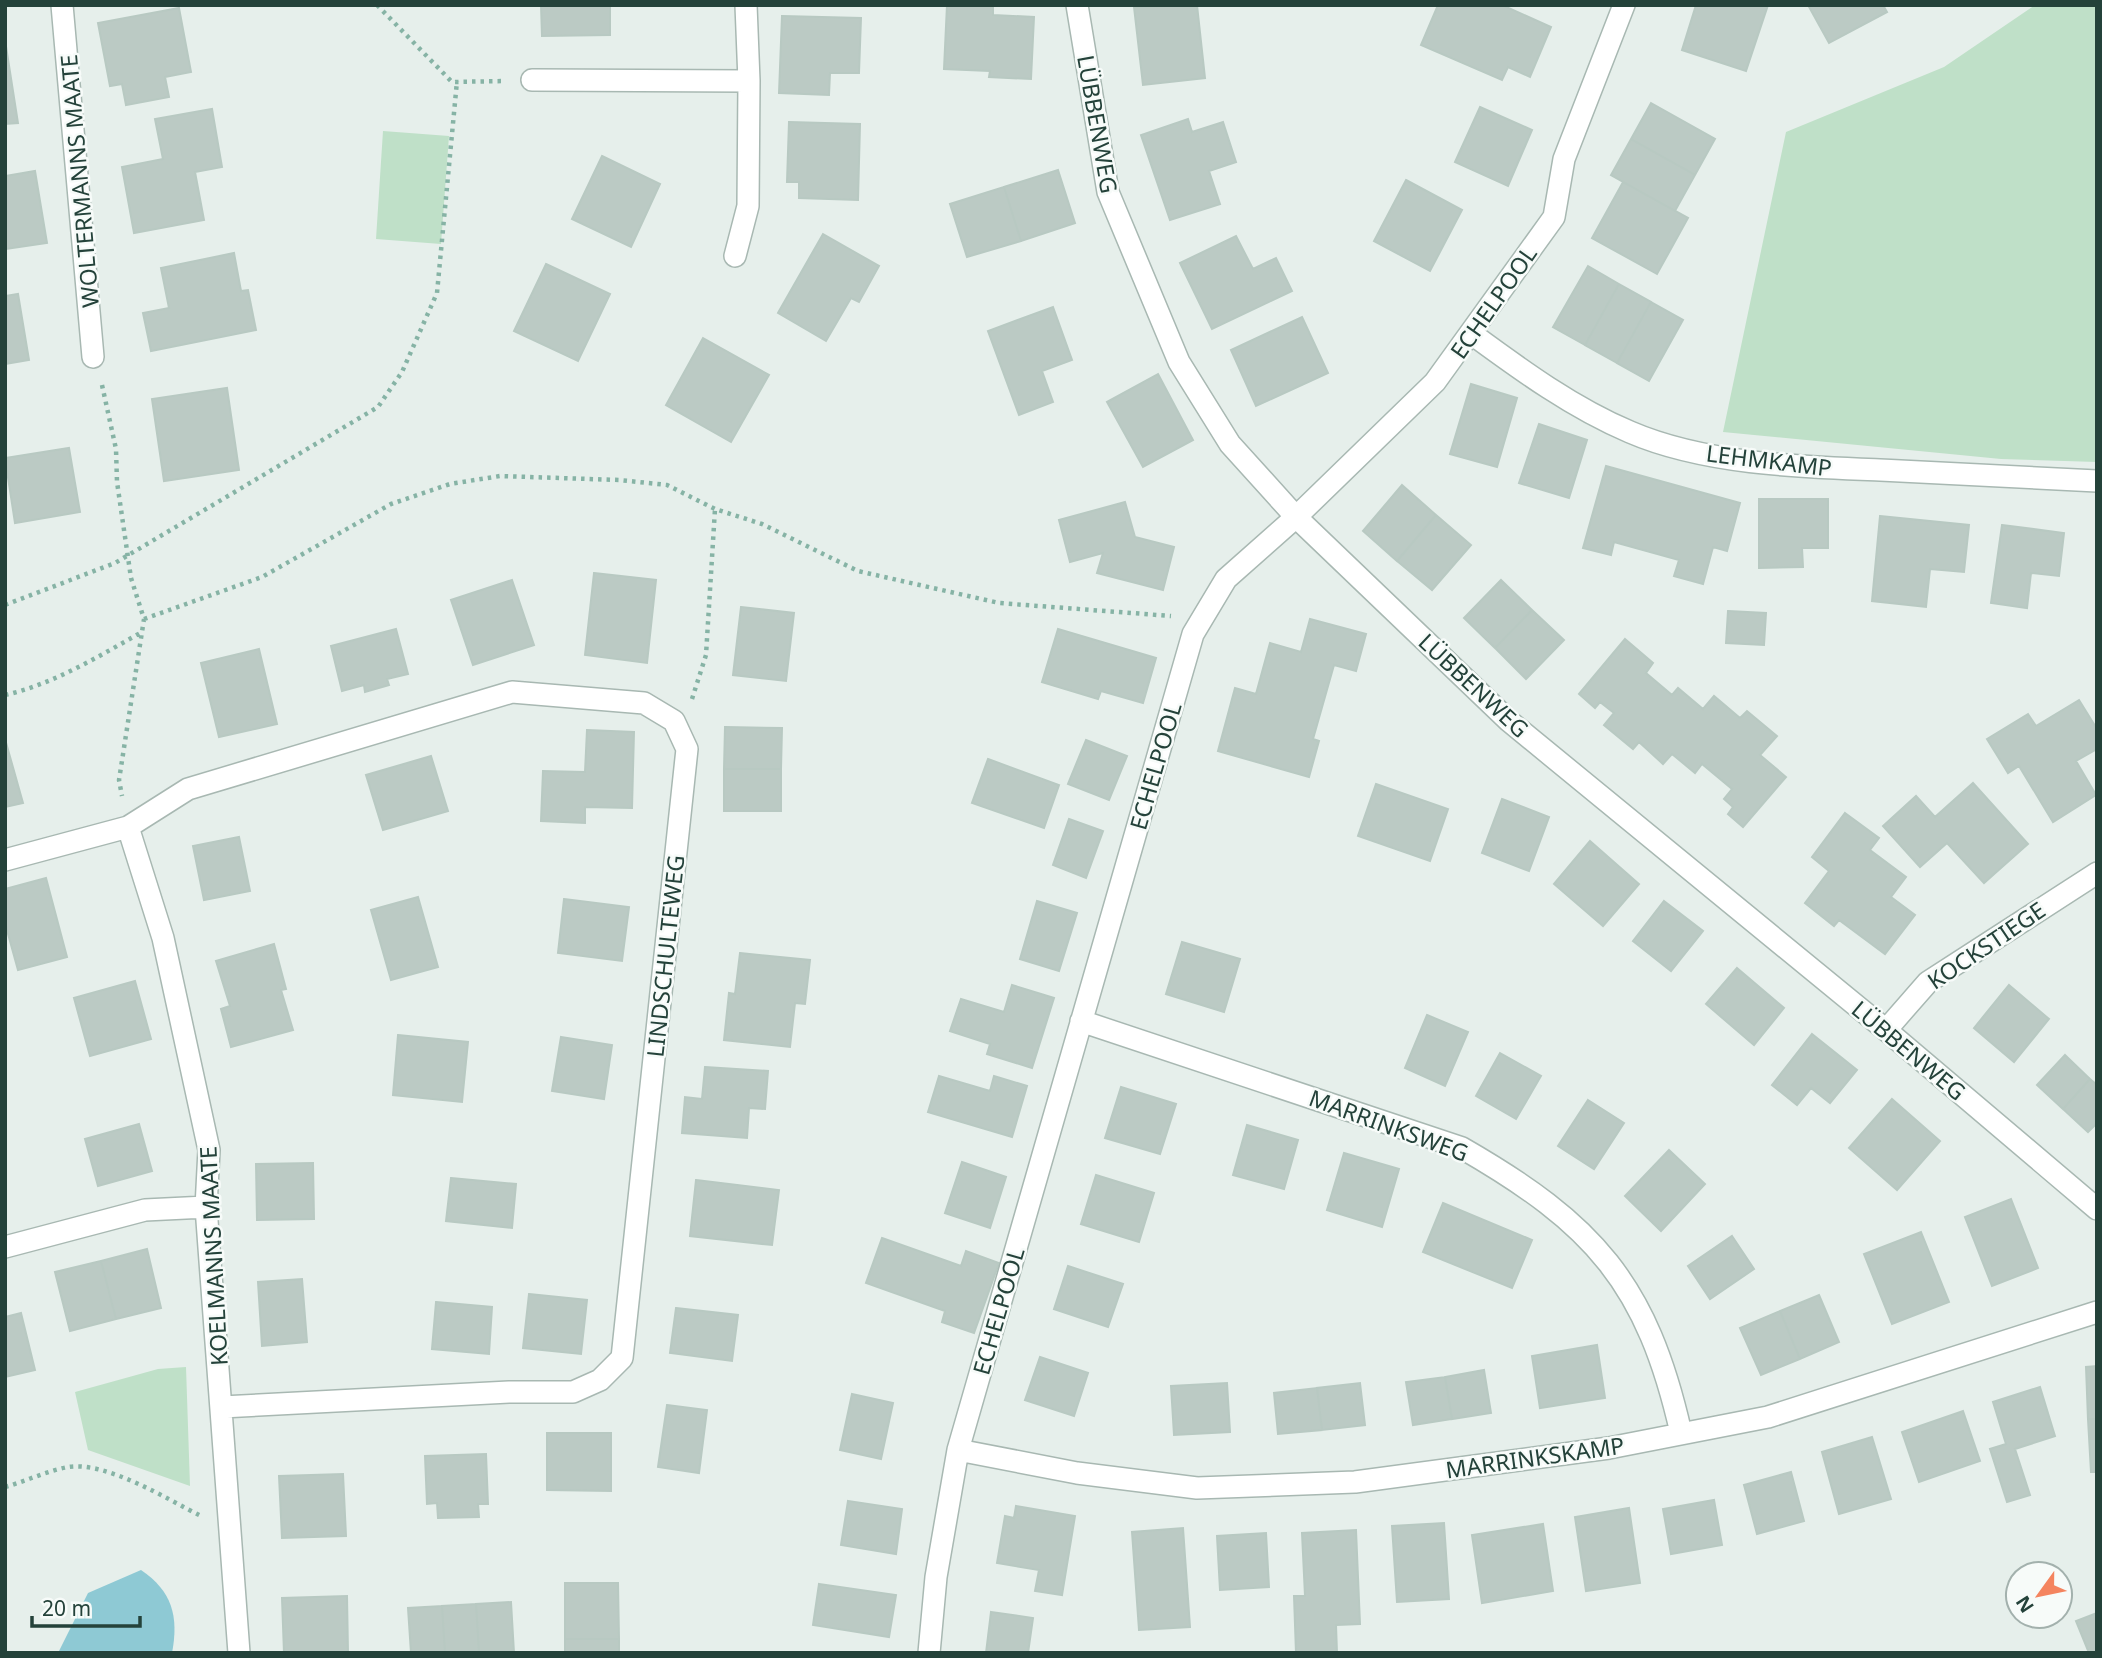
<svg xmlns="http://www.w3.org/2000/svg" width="2102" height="1658" font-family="'Noto Sans',sans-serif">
<rect width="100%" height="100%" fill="#e6efeb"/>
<!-- green -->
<path fill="#bfe0c8" d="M2035,5H2097V462L2001,459L1723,432L1786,132L1944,67Z
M383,131L449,136L441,244L376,239Z
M186,1367L190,1486L88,1450L75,1392L158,1369Z"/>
<!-- water -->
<path fill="#8ec9d4" d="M141,1570C172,1591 179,1616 172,1653H58L88,1593Z"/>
<!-- building -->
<path fill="#bbcac4" stroke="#b8c9c2" stroke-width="2" d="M541,5H610V35L542,36Z
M947,5L993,6V15L1034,17L1031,79L989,77L990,71L944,69Z
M1197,5L1205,78L1143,85L1134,7Z
M1438,5H1502L1551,27L1530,77L1508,67L1502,80L1421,45Z
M1696,5H1768L1746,71L1682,50Z
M1808,5H1883L1887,12L1829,43Z
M179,8L191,72L165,77L169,97L126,105L122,84L110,86L98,23Z
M782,16L861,18L859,73H830L829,95L779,93Z
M5,40L18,123L5,124Z
M1651,103L1715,139L1695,175L1631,139Z
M1480,107L1532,130L1508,186L1455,162Z
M212,109L222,167L195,172L204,220L134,233L122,167L163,159L155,119Z
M1188,119L1192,132L1223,122L1236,162L1209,171L1220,204L1170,220L1141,135Z
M789,122L860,124L858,200L799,198V182H787Z
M1631,139L1695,175L1675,211L1611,175Z
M602,156L660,184L631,247L572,219Z
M1058,170L1075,223L1021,241L1004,187Z
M35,171L47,243L5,249V176Z
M1406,180L1462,210L1430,271L1374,241Z
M1623,182L1688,218L1657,274L1592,238Z
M1004,187L1021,241L967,257L950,204Z
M823,234L879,266L859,302L851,298L826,341L778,313Z
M1236,236L1253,269L1276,258L1292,291L1212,329L1180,263Z
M234,253L241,291L248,290L256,330L151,351L143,313L169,308L161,268Z
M546,264L610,294L578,361L514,331Z
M1588,266L1619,284L1585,345L1553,327Z
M1619,284L1651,302L1617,363L1585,345Z
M18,294L29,360L5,364V296Z
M1651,302L1683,320L1649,381L1617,363Z
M1053,307L1072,360L1042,371L1053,402L1019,415L988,331Z
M1302,317L1328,373L1256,406L1231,350Z
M703,338L769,375L731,442L666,405Z
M1158,374L1193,440L1143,467L1107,402Z
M1471,384L1517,398L1497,467L1450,454Z
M227,388L239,470L164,481L152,399Z
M1539,424L1587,440L1569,498L1519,483Z
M69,448L80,512L15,523L5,458Z
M1606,466L1740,503L1727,551L1713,547L1703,584L1674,576L1679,560L1614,542L1611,555L1583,548Z
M1402,485L1436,515L1397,561L1363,531Z
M1759,499H1828V548H1802L1803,567L1759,568Z
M1125,502L1135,537L1174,547L1163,590L1097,573L1103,553L1070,562L1059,520Z
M1436,515L1471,545L1432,590L1397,561Z
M1880,516L1969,525L1964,572L1930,569L1926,607L1872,601Z
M2002,525L2064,533L2059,576L2031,573L2027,608L1991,603Z
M594,573L656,580L647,663L585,655Z
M512,580L534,645L473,665L451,600Z
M1501,580L1532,610L1495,648L1464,618Z
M741,607L794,613L786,681L733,675Z
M1532,610L1564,640L1526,679L1495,648Z
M1728,611L1766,613L1764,645L1726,643Z
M1310,619L1366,634L1356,671L1334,665L1313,739L1319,741L1309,777L1218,751L1235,688L1256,694L1270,643L1301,652Z
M396,629L408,674L387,679L389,685L365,692L364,685L342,691L331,646Z
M1058,629L1156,658L1143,703L1101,691L1098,699L1042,682Z
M1625,639L1653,663L1646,673L1672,695L1678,688L1703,709L1714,696L1740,718L1747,711L1777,736L1760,755L1786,777L1743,827L1728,814L1733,807L1724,799L1732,789L1702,764L1695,773L1672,754L1663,764L1639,742L1633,749L1604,725L1614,713L1600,702L1595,708L1579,694Z
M259,649L277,724L219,737L201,663Z
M2079,700L2097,729V749L2076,761L2096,795L2053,822L2019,766L2008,773L1987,739L2028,714L2036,726Z
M725,727L782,728L781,769H724Z
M587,730L634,732L632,808L585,807V823L541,821L543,771L585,772Z
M5,739L23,803L5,807Z
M1086,740L1127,756L1109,800L1068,784Z
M431,756L448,811L383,830L366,775Z
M988,759L1059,785L1044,828L972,803Z
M724,769H781V811H724Z
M1973,783L2028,844L1984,883L1947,843L1920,867L1883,826L1916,796L1935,817Z
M1376,784L1448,809L1430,861L1358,836Z
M1502,799L1549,817L1529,871L1482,853Z
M1845,813L1879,838L1870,850L1906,877L1891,897L1915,915L1885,954L1839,920L1834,926L1805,903L1829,871L1812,857Z
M1069,819L1103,831L1086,878L1053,865Z
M239,837L250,891L204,900L193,846Z
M1590,841L1639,884L1603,926L1554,884Z
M46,878L67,957L18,970L5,923V889Z
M418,897L438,967L391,980L371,910Z
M564,899L629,907L622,961L558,953Z
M1037,901L1077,913L1059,971L1020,959Z
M1664,901L1703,931L1671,971L1633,941Z
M1182,942L1240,959L1224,1012L1166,994Z
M274,944L286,989L281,990L293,1030L231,1047L221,1009L230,1006L216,961Z
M740,953L810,960L805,1004L795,1003L790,1047L724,1040L729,993L735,994Z
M1737,968L1784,1008L1754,1045L1706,1004Z
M135,981L151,1039L90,1056L74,998Z
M1012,985L1054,998L1032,1068L987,1054L990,1044L950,1031L961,999L1004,1012Z
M2009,985L2049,1019L2014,1062L1974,1028Z
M1427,1015L1468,1032L1445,1086L1405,1068Z
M1812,1034L1857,1070L1830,1103L1811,1088L1797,1105L1772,1085Z
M398,1035L468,1042L462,1102L393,1095Z
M561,1037L612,1045L604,1099L552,1091Z
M1500,1053L1541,1076L1516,1119L1476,1096Z
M2065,1055L2090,1079L2063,1109L2037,1085Z
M705,1067L768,1071L765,1109L749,1108L747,1138L682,1133L685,1097L702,1099Z
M939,1076L990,1091L994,1076L1027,1086L1012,1137L928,1112Z
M2090,1079L2097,1085V1123L2088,1132L2063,1109Z
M1121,1087L1176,1104L1160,1154L1105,1138Z
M1892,1099L1940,1141L1897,1190L1849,1148Z
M1588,1100L1624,1123L1594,1169L1558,1146Z
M139,1124L152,1171L98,1186L85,1139Z
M1247,1125L1298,1140L1284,1189L1233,1175Z
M1669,1150L1705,1184L1661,1231L1625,1196Z
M1344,1153L1399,1169L1382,1227L1327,1210Z
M962,1162L1006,1177L990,1228L945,1213Z
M313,1163L314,1219L257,1220L256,1164Z
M1096,1175L1154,1193L1139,1242L1081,1224Z
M451,1178L516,1184L512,1228L446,1221Z
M696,1180L779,1190L772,1245L690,1236Z
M2011,1199L2038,1268L1992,1286L1965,1217Z
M1443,1203L1532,1240L1512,1288L1423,1252Z
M1921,1232L1949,1302L1892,1324L1864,1254Z
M1732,1236L1754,1269L1710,1299L1688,1266Z
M882,1238L961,1266L966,1251L999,1263L974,1333L942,1322L945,1311L866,1283Z
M147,1249L161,1308L116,1319L101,1261Z
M101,1261L116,1319L70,1331L55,1272Z
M1068,1266L1123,1284L1108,1327L1054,1309Z
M302,1279L307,1342L262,1346L258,1282Z
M529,1294L587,1300L581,1354L523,1348Z
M1819,1295L1839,1342L1800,1359L1780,1311Z
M436,1302L492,1307L489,1354L432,1349Z
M676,1308L738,1315L732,1361L670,1353Z
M1780,1311L1800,1359L1761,1375L1740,1328Z
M21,1313L35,1370L5,1377V1317Z
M1597,1345L1605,1398L1540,1408L1532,1356Z
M1040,1357L1088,1373L1074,1416L1025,1400Z
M2097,1366V1419H2088L2086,1367Z
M1484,1370L1491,1413L1452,1419L1445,1377Z
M1445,1377L1452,1419L1413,1425L1406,1382Z
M1227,1383L1230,1432L1174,1435L1171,1386Z
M1360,1383L1365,1425L1322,1430L1317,1388Z
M2040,1387L2055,1436L2015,1449L2030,1495L2007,1502L1990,1449L2006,1444L1993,1402Z
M1317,1388L1322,1430L1278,1434L1274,1393Z
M852,1394L893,1403L881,1459L840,1450Z
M667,1405L707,1410L699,1473L658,1467Z
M1963,1411L1980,1461L1919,1482L1902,1432Z
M2088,1419H2097V1472H2091Z
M547,1433H611V1491L547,1490Z
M1872,1437L1891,1499L1839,1514L1822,1452Z
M486,1454L488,1504H478L479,1517L438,1518L437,1503L427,1504L425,1456Z
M1791,1472L1804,1521L1757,1534L1744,1485Z
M343,1474L346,1536L282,1538L279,1476Z
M1714,1500L1722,1545L1671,1554L1663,1509Z
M848,1501L902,1509L896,1554L841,1545Z
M1016,1506L1075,1516L1062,1595L1035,1591L1039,1570L997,1563L1005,1516L1014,1518Z
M1629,1508L1640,1583L1586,1591L1575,1517Z
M1444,1523L1449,1599L1397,1602L1392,1526Z
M1543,1524L1553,1591L1482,1603L1472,1535Z
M1183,1528L1190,1627L1139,1630L1132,1532Z
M1356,1530L1360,1624L1336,1625L1337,1653H1296L1294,1596H1305L1302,1533Z
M1266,1533L1269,1587L1220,1590L1217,1536Z
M565,1583H618L619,1639H565Z
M819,1584L896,1595L889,1637L813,1625Z
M347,1596L348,1653H284L282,1598Z
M511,1602L514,1653H479L476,1604Z
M476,1604L479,1653H445L442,1606Z
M442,1606L445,1653H411L408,1608Z
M991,1612L1033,1618L1028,1653H986Z
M2097,1613V1653H2089L2076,1621Z
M565,1639H619V1653H565Z"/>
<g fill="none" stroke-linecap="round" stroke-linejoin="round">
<defs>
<path id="minor" d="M62,5L93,357
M1077,5L1108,192L1179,362L1230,444L1296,517L1509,721L1886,1030L2097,1209
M532,80L749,81
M735,256L748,206L749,81L746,5
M1472,334C1521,370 1573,408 1630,432C1704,464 1800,467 1880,470C1952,474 2024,477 2097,481
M128,827L163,938L209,1150L206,1207L239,1653
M5,860L128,827L188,789L512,692L644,703L674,721L687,749L622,1358L600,1380L573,1392H509L222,1407
M1081,1021L1462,1148C1594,1224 1647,1283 1681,1433
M1886,1030L1928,982L2097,873
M5,1247L145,1210L206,1207
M958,1450L1077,1473L1197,1488L1355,1482L1609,1448L1768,1417L2097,1312
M929,1653L936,1577L958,1450L1193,634L1226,579L1296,517L1435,382L1554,217L1564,159L1624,5"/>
</defs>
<!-- minor casing -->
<use href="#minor" stroke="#a8b8b2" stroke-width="24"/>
<!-- path -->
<path stroke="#86b3a5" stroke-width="4.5" stroke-dasharray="3.5 5" stroke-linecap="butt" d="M377,5L452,82L505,81
M102,385L116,449L117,482L131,578L144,619L119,780L122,796
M5,605L115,563L378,407L402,372L437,293L457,81
M144,619L262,577L391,504L450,484L500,476L619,480L667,485L715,509L762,524L858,571L999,603L1171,616
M5,695C54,684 99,656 142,632
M692,699L706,655L715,509
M5,1487C26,1481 47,1471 68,1467C106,1461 167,1499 201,1516"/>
<!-- minor -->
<use href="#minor" stroke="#fff" stroke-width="21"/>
</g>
<g text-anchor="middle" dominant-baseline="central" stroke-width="5" stroke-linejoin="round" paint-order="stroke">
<!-- street labels -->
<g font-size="23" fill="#24423a" stroke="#f7fbf9">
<text transform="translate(1098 124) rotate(80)">LÜBBENWEG</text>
<text transform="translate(79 181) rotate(-95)">WOLTERMANNS MAATE</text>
<text transform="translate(1493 302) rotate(-55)">ECHELPOOL</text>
<text transform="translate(1769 460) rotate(7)">LEHMKAMP</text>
<text transform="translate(1474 685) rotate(43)">LÜBBENWEG</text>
<text transform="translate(1155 766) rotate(-74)">ECHELPOOL</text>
<text transform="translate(1986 945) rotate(-34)">KOCKSTIEGE</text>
<text transform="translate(665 956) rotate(-84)">LINDSCHULTEWEG</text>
<text transform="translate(1909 1050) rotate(40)">LÜBBENWEG</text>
<text transform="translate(1389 1125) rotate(20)">MARRINKSWEG</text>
<text transform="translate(213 1256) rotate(-93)">KOELMANNS MAATE</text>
<text transform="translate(998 1311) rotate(-74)">ECHELPOOL</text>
<text transform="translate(1535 1457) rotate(-8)">MARRINKSKAMP</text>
</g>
</g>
<!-- border -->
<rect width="2102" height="1658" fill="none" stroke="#24423a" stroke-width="14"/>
<!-- north arrow -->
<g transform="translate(2039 1595) rotate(237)"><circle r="33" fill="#f7fbf9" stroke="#a3b1ad" stroke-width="2"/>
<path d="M0-5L12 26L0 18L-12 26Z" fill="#f4845f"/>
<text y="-10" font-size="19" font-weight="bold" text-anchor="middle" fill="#24423a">N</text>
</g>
<!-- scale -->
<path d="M32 1616v10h108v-10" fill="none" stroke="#24423a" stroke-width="3.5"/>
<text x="42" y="1616" font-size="21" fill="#24423a" stroke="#f7fbf9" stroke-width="5" paint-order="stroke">20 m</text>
</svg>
